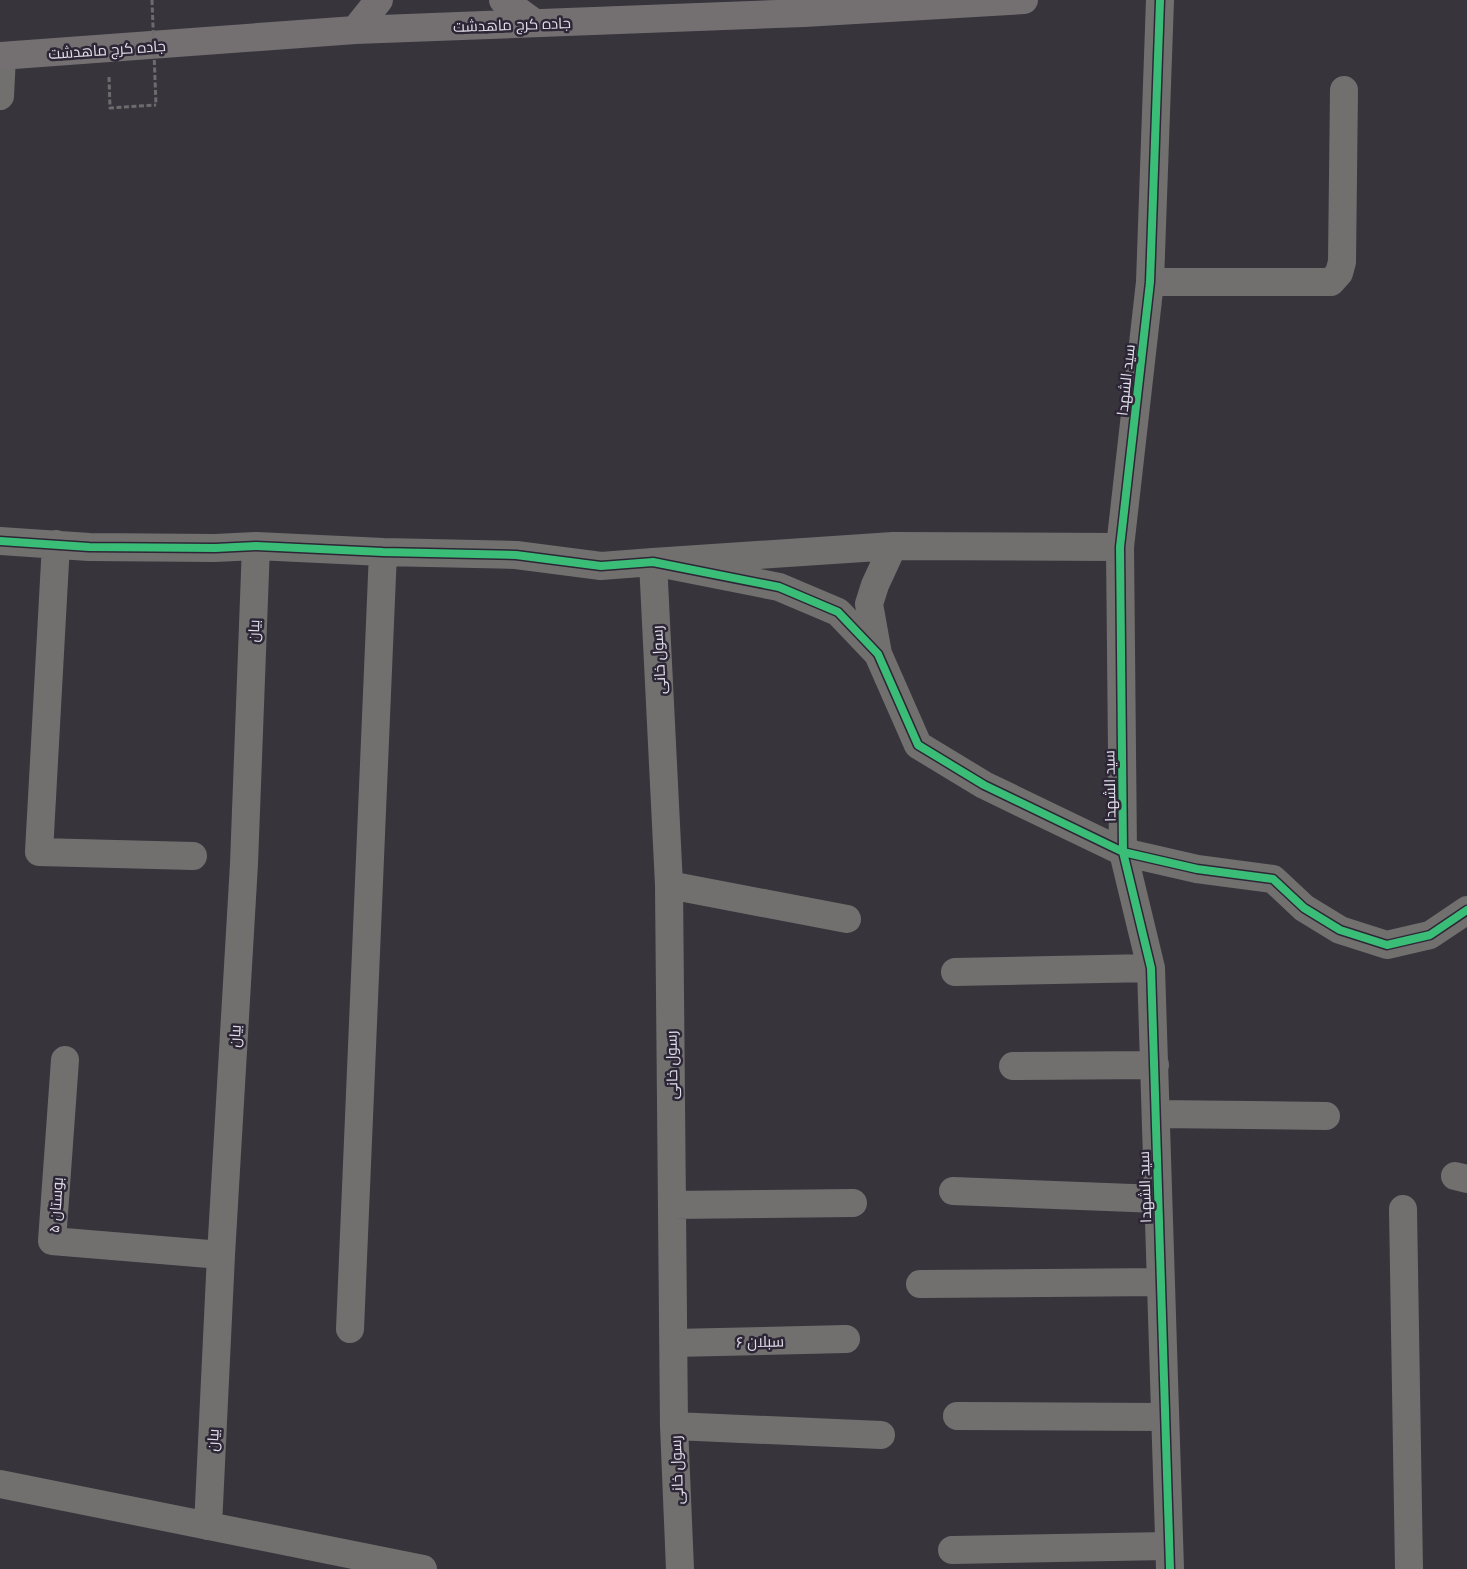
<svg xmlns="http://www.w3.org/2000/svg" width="1467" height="1569" font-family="'Open Sans',Cairo,sans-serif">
<rect width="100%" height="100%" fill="#38343c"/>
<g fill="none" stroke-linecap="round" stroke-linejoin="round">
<!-- path -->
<path stroke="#6e6b6e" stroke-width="3" stroke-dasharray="5 2.5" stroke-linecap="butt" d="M109,77L110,108L156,105"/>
<!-- minor -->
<path stroke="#72706f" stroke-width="28" d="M1160,0L1150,282L1120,547L1123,852L1151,968L1170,1569
M0,96L2,56
M1150,282H1331L1339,273L1342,262L1344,90
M0,541L89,547L215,548L256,546L383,552L516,555L601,566L653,562L779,587L838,612L878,654L918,745L984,785L1123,852L1197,869L1273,879L1304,908L1340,930L1387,945L1430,935L1467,910
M56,544L39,852L193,856
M878,654L869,604L875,585L893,546
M669,885L847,919
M955,972L1151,968
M65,1060L52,1241L221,1255
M1013,1066L1155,1065
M1156,1114L1326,1116
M1455,1176L1467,1179
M953,1191L1158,1199
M672,1205L853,1203
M1403,1209L1409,1569
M920,1284L1161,1282
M350,1329L383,552
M674,1343L846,1339
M957,1416L1164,1417
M674,1426L881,1435
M0,1484L423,1569
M208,1526L221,1255L244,864L256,546
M952,1550L1168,1546
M680,1569L674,1426L669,885L653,562L893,546L1120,547"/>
<!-- major -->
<path stroke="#747072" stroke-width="28" d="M503,0L535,23
M355,30L379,0
M0,56L355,30L804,13L1024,0"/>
<!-- path-bridge -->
<path stroke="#6e6b6e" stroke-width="3" stroke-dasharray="5 2.5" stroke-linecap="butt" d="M152,0L156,105"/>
<defs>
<path id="cycleway" d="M1160,0L1150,282L1120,547L1123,852L1151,968L1170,1569
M0,541L89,547L215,548L256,546L383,552L516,555L601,566L653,562L779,587L838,612L878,654L918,745L984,785L1123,852L1197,869L1273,879L1304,908L1340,930L1387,945L1430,935L1467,910"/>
</defs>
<!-- cycleway casing -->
<use href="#cycleway" stroke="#2d2636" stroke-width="11"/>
<!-- cycleway -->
<use href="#cycleway" stroke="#3abd76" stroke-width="8"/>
</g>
<g text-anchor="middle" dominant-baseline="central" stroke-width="5" stroke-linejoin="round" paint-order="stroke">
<!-- street labels -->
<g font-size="15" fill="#e4e0eb" stroke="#2d2636">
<text transform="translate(512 24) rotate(-2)">جاده کرج ماهدشت</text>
<text transform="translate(107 49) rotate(-4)">جاده کرج ماهدشت</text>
<text transform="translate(1125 380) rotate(-84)">سید الشهدا</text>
<text transform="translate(253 631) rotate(-88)">بیان</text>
<text transform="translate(658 660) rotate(-93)">رسول خانی</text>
<text transform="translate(1109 786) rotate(-91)">سید الشهدا</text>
<text transform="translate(234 1036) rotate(-87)">بیان</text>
<text transform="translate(671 1065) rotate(-91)">رسول خانی</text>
<text transform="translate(1144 1187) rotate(-92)">سید الشهدا</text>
<text transform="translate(55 1205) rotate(-86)">بوستان ۵</text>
<text transform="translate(760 1341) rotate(-1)">سبلان ۶</text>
<text transform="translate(212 1440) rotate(-87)">بیان</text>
<text transform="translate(676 1470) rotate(-92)">رسول خانی</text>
</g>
</g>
</svg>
